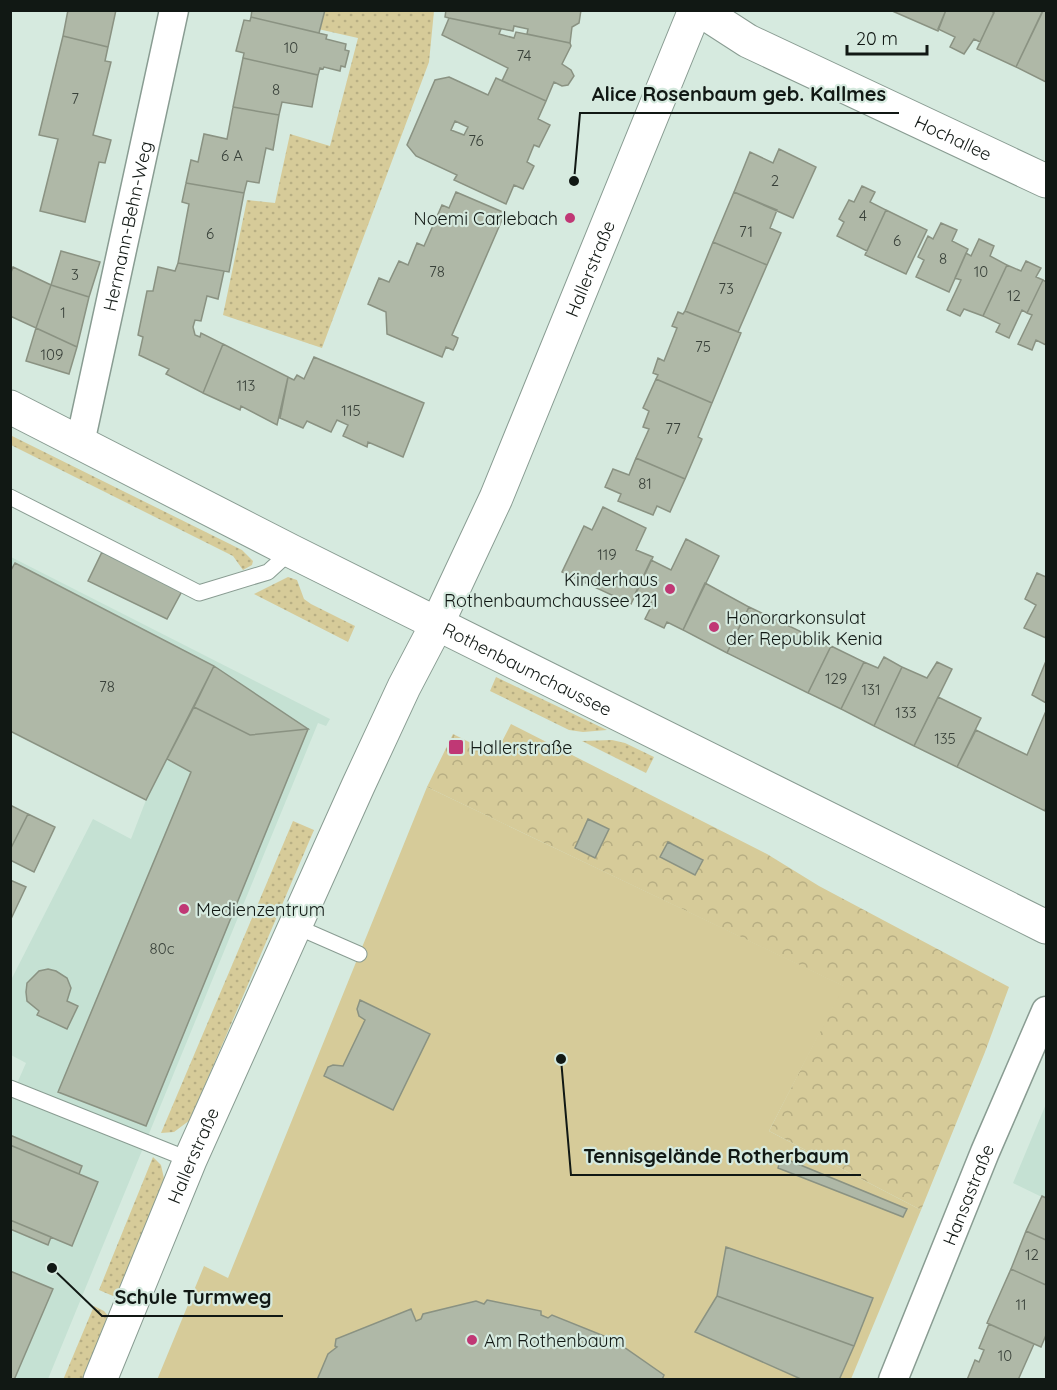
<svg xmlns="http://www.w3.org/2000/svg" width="1057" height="1390" font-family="Quicksand,sans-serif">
<defs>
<pattern id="grass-dots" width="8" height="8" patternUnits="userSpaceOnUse" patternTransform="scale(1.5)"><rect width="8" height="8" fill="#d6cb99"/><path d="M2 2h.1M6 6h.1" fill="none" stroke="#b7ae83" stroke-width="1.8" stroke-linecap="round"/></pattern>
<pattern id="park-crowns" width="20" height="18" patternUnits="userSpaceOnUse" patternTransform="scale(1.5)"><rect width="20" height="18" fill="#d6cb99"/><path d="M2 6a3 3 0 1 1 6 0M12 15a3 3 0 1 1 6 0" fill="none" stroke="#b7ae83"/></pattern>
</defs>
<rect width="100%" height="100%" fill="#d6eadf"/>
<!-- built -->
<path fill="#c5e1d3" d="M11,557L330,719L326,726L318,723L48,1379H11L10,1086L15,1088L26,1063L11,1055V980L93,819L131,839L146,800L11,731Z
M1046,1104V1199L1013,1183Z"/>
<!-- grass -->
<path fill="url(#grass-dots)" d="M323,11H434L429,62L322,348L223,315L247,200L275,203L290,134L330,146L358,38L318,29Z
M10,435L242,550L253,561L252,565L243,570L233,556L11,445Z
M288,577L297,580L304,599L311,604L355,626L348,642L254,594Z
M496,677L607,730L583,732L569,730L490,691Z
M612,740L625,743L654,757L646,773L582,741Z
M293,821L314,830L190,1120L174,1132L161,1133Z
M153,1157L161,1165L165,1183L120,1295L113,1296L99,1290Z
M94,1306L104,1311L110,1318L84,1379L63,1380Z"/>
<!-- park -->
<path fill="url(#park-crowns)" d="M511,724L767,854L819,886L1009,987L985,1052L921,1210L769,1131L843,986L427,787L453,734L495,755Z"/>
<!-- garden -->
<path fill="#d6cb99" d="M427,787L844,986L769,1131L921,1210L851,1379L157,1380L204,1266L228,1278Z"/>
<!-- building -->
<path fill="#afb8a7" stroke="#8a9282" stroke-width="1.5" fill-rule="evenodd" d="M68,10H116L108,47L63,36Z
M252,10H325L319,33L251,17Z
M446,10H581L579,23L572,27L570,43L527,34L528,29L514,26L513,31L449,18L445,17Z
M890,10H946L938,31Z
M946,10H990L994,13L980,42L974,39L964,54L950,47L955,37L938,29Z
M995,10L1043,11L1016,67L977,49Z
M1046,10V82L1016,67L1043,10Z
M251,17L327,35L326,39L346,44L345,50L349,51L345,67L341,66L340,71L324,67L323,69L320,68L318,75L243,58L244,53L236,51L244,20L250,21Z
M449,18L501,29L499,34L514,38L516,32L570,43L571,46L562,64L571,70L574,76L568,85L562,86L554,82L546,101L502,81L508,68L442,35Z
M63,36L108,47L105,61L111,62L93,135L111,140L105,163L99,162L85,222L40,211L58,139L39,135Z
M243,58L318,75L312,107L282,102L279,115L233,107Z
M449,77L488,95L496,78L546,101L538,119L550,125L539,147L534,145L527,162L534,166L523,189L514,185L506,204L454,180L457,175L416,156L407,145L435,80ZM455,121L468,127L464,135L451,130Z
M233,107L279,115L273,150L266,148L259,183L247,181L244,193L186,183L191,160L198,162L204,134L227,139Z
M779,149L816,167L793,218L734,192L750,152L773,163Z
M186,183L244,193L229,272L178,263L189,204L182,202Z
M862,186L875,192L870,202L886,210L867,251L837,236L844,222L839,219L849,200L854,202Z
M456,192L505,213L452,335L458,338L456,344L453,350L446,347L442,357L387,334L386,312L368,304L379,278L389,282L399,261L408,265L417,243L424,246L442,205L449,208Z
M734,192L777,210L770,228L781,233L767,265L713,242Z
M886,210L927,230L906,274L865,255Z
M941,223L957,230L952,241L968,249L949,292L916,277L924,260L918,257L928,236L933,239Z
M979,239L994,246L990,256L1007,265L983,316L964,309L960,316L947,310L961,280L955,278L966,253L971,256Z
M713,242L767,265L738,332L685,311Z
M61,251L100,262L89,297L51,285Z
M1026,261L1041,268L1036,277L1043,280L1027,313L1022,310L1009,338L996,332L1000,324L983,316L1007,265L1021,271Z
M178,263L224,271L218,299L207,296L201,321L195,320L193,327L195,335L200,337L201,333L223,344L203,393L166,374L169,369L139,355L143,337L138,335L147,291H153L158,267L175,271Z
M13,267L51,285L36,328L10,316V275Z
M1043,280L1046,282V345L1036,340L1032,350L1018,344L1032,315L1027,313Z
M51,285L89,297L77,347L36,328Z
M685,311L741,333L712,403L656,379L658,375L653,373L658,358L664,361L677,328L672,326L678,312L683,314Z
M36,328L77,347L69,374L26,361Z
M223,344L288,377L277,425L241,406L240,410L203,393Z
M314,357L424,403L403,457L368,442L367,447L343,436L348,425L337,420L331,432L307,421L303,428L280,418L288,377L294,380L297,375L304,379Z
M656,379L712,403L698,437L702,439L685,479L636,458L649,429L643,427L649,411L643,408Z
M636,458L685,479L670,512L657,506L653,515L618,501L621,494L605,487L613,469L629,475Z
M603,507L646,528L636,550L653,557L631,604L562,572L584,526L592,530Z
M686,539L719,556L683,630L667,622L664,628L645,619L653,603L635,594L651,560L671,570Z
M102,552L182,591L167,619L88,581Z
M15,563L214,666L146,800L10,731V572Z
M1037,573L1046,577V638L1024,628L1036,605L1025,599Z
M705,583L749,607L727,653L683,630Z
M749,607L831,646L808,693L727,653Z
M831,646L864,662L841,709L808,693Z
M884,657L902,667L874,726L841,709L864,662L878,668Z
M1046,661V703L1032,695Z
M937,662L952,669L914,746L874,726L902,667L927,678Z
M214,666L308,729L250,735L194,707Z
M938,697L981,718L957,767L914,746Z
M194,707L250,735L308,729L146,1126L58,1092L191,772L167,759Z
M1046,711V807L1045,811L957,767L976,730L1027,755Z
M10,805L28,814L10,850Z
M28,814L55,827L34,872L10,860V850Z
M588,819L609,829L595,858L575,848Z
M668,842L703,860L695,875L660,857Z
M10,880L26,887L10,921Z
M48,969L56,971L67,978L71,988L67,1001L78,1006L67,1029L37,1015L39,1011L27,1001L26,992L27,983L39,971Z
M360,1000L430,1034L393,1110L324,1076L328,1067L333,1065L343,1066L365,1020L359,1016L357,1009Z
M10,1135L82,1166L79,1174L10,1145Z
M10,1145L98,1182L72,1246L10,1220Z
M781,1157L907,1209L903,1217L778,1168Z
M1042,1196L1046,1198V1240L1026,1231Z
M10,1220L51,1237L48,1245L10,1229Z
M1026,1231L1046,1240V1285L1011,1269Z
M726,1247L873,1298L854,1346L717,1296Z
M1011,1269L1046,1285V1335L1041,1347L987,1323Z
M10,1271L53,1289L14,1380H10Z
M717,1296L854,1346L839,1380H803L695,1332Z
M487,1300L541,1311V1315L548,1318L552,1315L609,1338L608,1342L613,1346L618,1343L664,1375L662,1380H317L328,1354L337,1347L335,1346L336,1339L411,1309L416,1321L421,1319L423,1314L476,1301L484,1304Z
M989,1324L1034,1344L1018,1380H967L975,1360L979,1362L984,1350L979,1348Z"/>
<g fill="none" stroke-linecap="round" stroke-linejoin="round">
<defs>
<path id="service" d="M10,497L199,593L268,572L291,551
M295,926L359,954
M10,1088L190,1160"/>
<g id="minor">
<path id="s1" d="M80,443L174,10"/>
<path id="s2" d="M893,1380L985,1152L1046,1011"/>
</g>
<g id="tertiary">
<path id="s3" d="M700,10L748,41L1046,181"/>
<path id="s4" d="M100,1380L190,1160L358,786L404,687L437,624"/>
</g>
<g id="secondary">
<path id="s5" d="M10,407L291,551L1046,927"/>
<path id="s6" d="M437,624L496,498L695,10"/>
</g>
</defs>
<!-- service casing -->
<use href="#service" stroke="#899c92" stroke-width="17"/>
<!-- minor casing -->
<use href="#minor" stroke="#899c92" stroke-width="31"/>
<!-- tertiary casing -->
<use href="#tertiary" stroke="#899c92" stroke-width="35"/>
<!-- secondary casing -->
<use href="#secondary" stroke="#899c92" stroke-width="35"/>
<!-- service -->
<use href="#service" stroke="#fff" stroke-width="15"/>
<!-- minor -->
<use href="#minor" stroke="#fff" stroke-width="28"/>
<!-- tertiary -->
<use href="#tertiary" stroke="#fff" stroke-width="33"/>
<!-- secondary -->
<use href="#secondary" stroke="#fff" stroke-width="33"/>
</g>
<!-- markers -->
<g fill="#c03875" stroke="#d6eadf" stroke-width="2">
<circle cx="570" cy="218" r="6"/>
<circle cx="670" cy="589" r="6"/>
<circle cx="714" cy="627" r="6"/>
<rect x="448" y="739" width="16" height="16" rx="3"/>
<circle cx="184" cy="909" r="6"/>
<circle cx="472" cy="1340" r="6"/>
</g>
<g text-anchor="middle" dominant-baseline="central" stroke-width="4.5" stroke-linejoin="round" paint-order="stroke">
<!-- number labels -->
<g font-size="15" fill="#384039">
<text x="291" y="47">10</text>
<text x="524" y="55">74</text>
<text x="276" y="89">8</text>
<text x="75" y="98">7</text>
<text x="476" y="140">76</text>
<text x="232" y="155">6 A</text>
<text x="775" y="180">2</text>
<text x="863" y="215">4</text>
<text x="746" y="231">71</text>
<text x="210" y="233">6</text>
<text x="897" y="240">6</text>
<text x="943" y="258">8</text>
<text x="437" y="271">78</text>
<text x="981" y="271">10</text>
<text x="75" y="274">3</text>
<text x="726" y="288">73</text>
<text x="1014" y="295">12</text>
<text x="63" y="312">1</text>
<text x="703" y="346">75</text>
<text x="52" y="354">109</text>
<text x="246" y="385">113</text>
<text x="351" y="410">115</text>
<text x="673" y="428">77</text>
<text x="645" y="483">81</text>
<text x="607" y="554">119</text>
<text x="836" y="678">129</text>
<text x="107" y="686">78</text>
<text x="871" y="689">131</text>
<text x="906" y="712">133</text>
<text x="945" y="738">135</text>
<text x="162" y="948">80c</text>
<text x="1032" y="1254">12</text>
<text x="1021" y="1304">11</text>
<text x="1005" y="1355">10</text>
</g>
<!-- street labels -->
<g font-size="18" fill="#111814" stroke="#d6eadf">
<text stroke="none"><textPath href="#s3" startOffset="284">Hochallee</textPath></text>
<text stroke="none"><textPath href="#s1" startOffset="222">Hermann-Behn-Weg</textPath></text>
<text stroke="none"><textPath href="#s6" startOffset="387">Hallerstraße</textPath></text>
<text stroke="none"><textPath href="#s5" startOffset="580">Rothenbaumchaussee</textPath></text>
<text stroke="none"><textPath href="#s4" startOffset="243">Hallerstraße</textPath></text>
<text stroke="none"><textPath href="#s2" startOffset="200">Hansastraße</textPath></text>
</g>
<!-- poi labels -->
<g font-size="18" fill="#111814" stroke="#d6eadf" text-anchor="start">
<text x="558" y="218" text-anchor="end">Noemi Carlebach</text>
<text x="658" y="579" text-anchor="end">Kinderhaus<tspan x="658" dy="21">Rothenbaumchaussee 121</tspan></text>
<text x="726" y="617">Honorarkonsulat<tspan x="726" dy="21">der Republik Kenia</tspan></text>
<text x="470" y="747">Hallerstraße</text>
<text x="196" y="909">Medienzentrum</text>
<text x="484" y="1340">Am Rothenbaum</text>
</g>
</g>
<!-- callouts -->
<path fill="none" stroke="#111814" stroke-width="2" d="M574 181L580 113H899M561 1059L571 1175H861M52 1268L102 1316H283"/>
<g fill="#111814" stroke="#d6eadf" stroke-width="2">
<circle cx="574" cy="181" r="6"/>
<circle cx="561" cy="1059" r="6"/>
<circle cx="52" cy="1268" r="6"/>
</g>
<g font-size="20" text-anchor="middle" font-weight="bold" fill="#111814" stroke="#d6eadf" stroke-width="4.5" stroke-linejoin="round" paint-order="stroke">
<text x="739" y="101">Alice Rosenbaum geb. Kallmes</text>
<text x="716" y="1163">Tennisgelände Rotherbaum</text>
<text x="193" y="1304">Schule Turmweg</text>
</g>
<!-- border -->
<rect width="1057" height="1390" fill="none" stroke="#111814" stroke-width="24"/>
<!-- scale -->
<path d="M847 45v9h80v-9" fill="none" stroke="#111814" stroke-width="3"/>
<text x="856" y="45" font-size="18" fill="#111814" stroke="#d6eadf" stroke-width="4.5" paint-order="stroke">20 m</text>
</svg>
